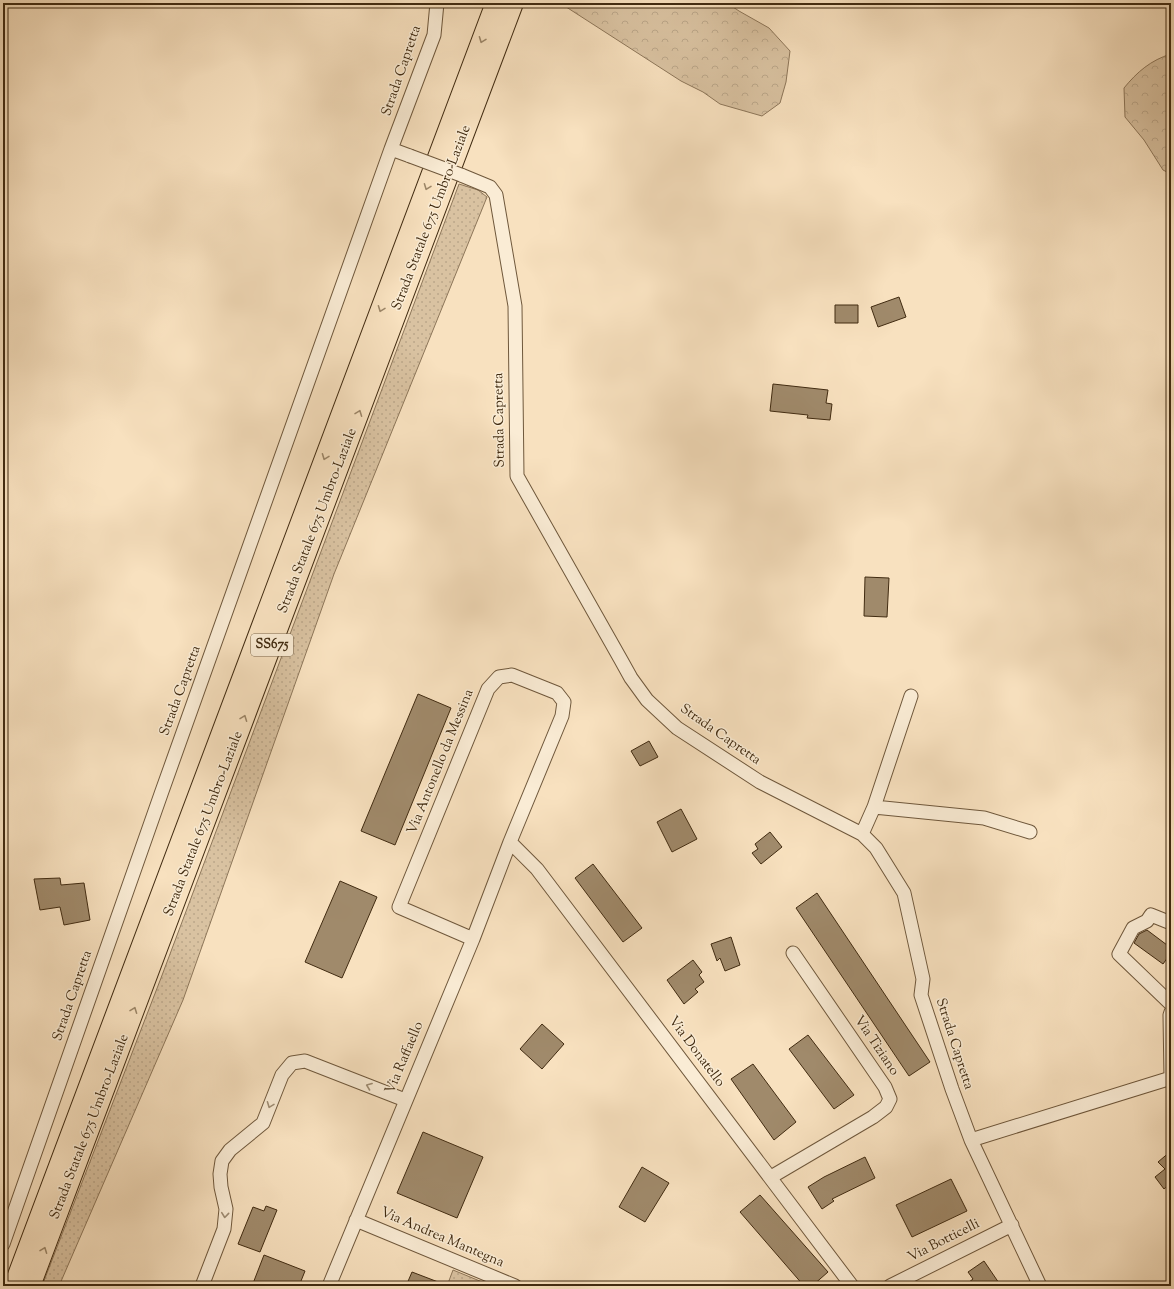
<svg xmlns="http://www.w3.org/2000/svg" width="1174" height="1289" font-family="'Sorts Mill Goudy',serif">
<defs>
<pattern id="grass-dots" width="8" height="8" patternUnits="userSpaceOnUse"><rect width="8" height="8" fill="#d9c2a1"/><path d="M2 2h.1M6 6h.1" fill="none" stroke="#bba78a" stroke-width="1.8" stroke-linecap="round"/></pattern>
<pattern id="forest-crowns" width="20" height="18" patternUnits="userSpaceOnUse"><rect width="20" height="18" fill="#d9c2a1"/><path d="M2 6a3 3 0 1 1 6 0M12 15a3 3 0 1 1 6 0" fill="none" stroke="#bba78a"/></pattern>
</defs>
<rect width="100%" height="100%" fill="#f8e1bf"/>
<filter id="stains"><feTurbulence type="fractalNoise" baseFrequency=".005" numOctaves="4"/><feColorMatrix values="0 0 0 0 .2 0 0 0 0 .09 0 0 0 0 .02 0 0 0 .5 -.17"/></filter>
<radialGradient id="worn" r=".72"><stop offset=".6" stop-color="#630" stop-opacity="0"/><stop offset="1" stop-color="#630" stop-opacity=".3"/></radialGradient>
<!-- grass -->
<path fill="url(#grass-dots)" stroke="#8d7659" d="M459,184L478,190L487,197L334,574L183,1000L59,1286H42L161,978Z
M453,1270L492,1286H447Z"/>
<!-- forest -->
<path fill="url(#forest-crowns)" stroke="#8d7659" d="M560,3H727L739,11L769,28L790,51L786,82L780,103L762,116L720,104L703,92L681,81Z
M1171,54V174L1163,170L1144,140L1125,117L1124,88C1137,72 1151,60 1171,54Z"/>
<!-- building -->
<path fill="#a08a6b" stroke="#412b11" d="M899,297L906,317L878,327L871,307Z
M835,305H858V323H835Z
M773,384L828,390L826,403L832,404L830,420L807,418L808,415L770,411Z
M865,577L889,578L887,617L864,616Z
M418,694L451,708L395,845L361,831Z
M649,741L658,757L640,766L631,751Z
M681,809L697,839L672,852L657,822Z
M770,832L782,847L761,864L752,853L758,849L755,844Z
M593,864L642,928L623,942L575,878Z
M60,878L61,885L84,883L90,920L64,925L60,907L40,910L34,879Z
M340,881L377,897L342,978L305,962Z
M817,893L930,1062L909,1076L796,908Z
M1147,930L1171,948V953L1163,964L1134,943L1139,934Z
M731,937L740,965L725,971L720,958L717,961L711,944Z
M693,960L702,972L699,975L704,982L695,989L698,992L684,1004L667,980Z
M542,1024L564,1044L542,1069L520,1049Z
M808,1035L854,1095L834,1109L789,1049Z
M753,1064L796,1122L774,1140L731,1079Z
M423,1132L483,1157L457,1218L397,1193Z
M1171,1151V1183L1164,1189L1155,1177L1165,1169L1158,1162Z
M865,1157L875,1178L832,1199L834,1201L822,1209L808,1187L824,1177Z
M642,1167L669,1183L645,1222L619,1207Z
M951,1179L967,1211L912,1237L896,1205Z
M760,1195L828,1272L812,1286H804L740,1212Z
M266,1206L277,1210L260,1252L238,1244L253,1207L264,1211Z
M264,1255L305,1271L299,1286H252Z
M984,1261L1001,1286H964L973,1279L968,1272Z
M412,1272L446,1285V1286H406Z"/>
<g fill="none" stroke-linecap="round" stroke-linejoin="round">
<defs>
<path id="minor" d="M410,156L391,149L434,35L437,3
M461,175L490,187L496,195L515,306L517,476L621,660L631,678L647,700L677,728L760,782L862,834L876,848L904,893L923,979L921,995L952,1089L971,1140L1040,1286
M874,807L984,818L1030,832
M862,834L874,807L911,696
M510,842L537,869L852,1286
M1171,923L1151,915L1147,921L1133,928L1119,954L1171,1004
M1171,1078L1170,1015L1171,1012
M971,1140L1171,1078
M771,1177L873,1117L886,1107L890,1099L885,1087L793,953
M356,1220L515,1286
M3,1244L161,794L391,149
M202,1286L224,1229L226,1209L221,1187L220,1174L222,1161L230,1150L263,1123L282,1075L292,1063L305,1061L405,1100
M329,1286L473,939L510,842L562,716L564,702L557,693L512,675L499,677L488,689L399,907L473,939
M890,1286L1012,1225"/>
<path id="highway" d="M14,1286L496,3
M30,1286L513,3"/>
</defs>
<!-- minor casing -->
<use href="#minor" stroke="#6f583c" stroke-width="15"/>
<!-- highway casing -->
<use href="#highway" stroke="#412b11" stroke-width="22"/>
<!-- minor -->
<use href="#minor" stroke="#faecd5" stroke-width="13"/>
<!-- highway -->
<use href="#highway" stroke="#f8e1bf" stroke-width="20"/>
<defs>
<path id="minor-bridge" d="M410,156L461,175"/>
</defs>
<!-- minor-bridge casing -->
<use href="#minor-bridge" stroke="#6f583c" stroke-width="15" stroke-linecap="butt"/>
<!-- minor-bridge -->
<use href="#minor-bridge" stroke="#faecd5" stroke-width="13"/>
</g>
<!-- one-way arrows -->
<defs><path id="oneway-chevron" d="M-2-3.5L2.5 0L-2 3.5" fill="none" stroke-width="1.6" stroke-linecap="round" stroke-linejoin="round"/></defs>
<g stroke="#9c8668">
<use href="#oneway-chevron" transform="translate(482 40) rotate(111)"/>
<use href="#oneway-chevron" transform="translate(427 187) rotate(111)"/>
<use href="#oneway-chevron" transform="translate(381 309) rotate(111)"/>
<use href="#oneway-chevron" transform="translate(359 413) rotate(-69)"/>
<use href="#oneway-chevron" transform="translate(325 457) rotate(111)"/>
<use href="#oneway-chevron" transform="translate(244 718) rotate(-69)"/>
<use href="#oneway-chevron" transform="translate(134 1010) rotate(-69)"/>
<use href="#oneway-chevron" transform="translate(44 1250) rotate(-69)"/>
</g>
<g stroke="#9e8c73">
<use href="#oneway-chevron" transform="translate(369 1086) rotate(-159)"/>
<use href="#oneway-chevron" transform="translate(270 1105) rotate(111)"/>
<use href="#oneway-chevron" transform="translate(225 1215) rotate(96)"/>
</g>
<g text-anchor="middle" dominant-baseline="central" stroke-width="3" stroke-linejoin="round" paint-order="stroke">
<!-- shield labels -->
<rect fill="#faecd5" stroke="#78654c" stroke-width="1" x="251" y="634" width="42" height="22" rx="3"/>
<g font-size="13" font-weight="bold" fill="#412b11">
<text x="272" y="645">SS675</text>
</g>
<!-- street labels -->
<g font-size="14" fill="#412b11" stroke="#faecd5">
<text transform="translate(402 71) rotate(-71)">Strada Capretta</text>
<text transform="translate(432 218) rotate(-69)">Strada Statale 675 Umbro-Laziale</text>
<text transform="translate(500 420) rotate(-91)">Strada Capretta</text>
<text transform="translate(318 521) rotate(-69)">Strada Statale 675 Umbro-Laziale</text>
<text transform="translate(181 691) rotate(-70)">Strada Capretta</text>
<text transform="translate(720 735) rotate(35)">Strada Capretta</text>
<text transform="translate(441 762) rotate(-68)">Via Antonello da Messina</text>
<text transform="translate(204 824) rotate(-69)">Strada Statale 675 Umbro-Laziale</text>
<text transform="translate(73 996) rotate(-71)">Strada Capretta</text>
<text transform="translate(954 1044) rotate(72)">Strada Capretta</text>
<text transform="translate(876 1046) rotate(56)">Via Tiziano</text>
<text transform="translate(696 1052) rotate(53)">Via Donatello</text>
<text transform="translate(405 1058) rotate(-67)">Via Raffaello</text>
<text transform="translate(90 1127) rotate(-69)">Strada Statale 675 Umbro-Laziale</text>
<text transform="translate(442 1238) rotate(23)">Via Andrea Mantegna</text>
<text transform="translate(944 1241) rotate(-27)">Via Botticelli</text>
</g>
</g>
<!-- margin -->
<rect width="1174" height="1289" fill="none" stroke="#f8e1bf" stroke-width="16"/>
<rect x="4" y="4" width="1166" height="1281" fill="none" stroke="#412b11" stroke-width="2"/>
<rect x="8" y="8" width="1158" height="1273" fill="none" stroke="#412b11"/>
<rect width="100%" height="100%" filter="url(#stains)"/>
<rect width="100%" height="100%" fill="url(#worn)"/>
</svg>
